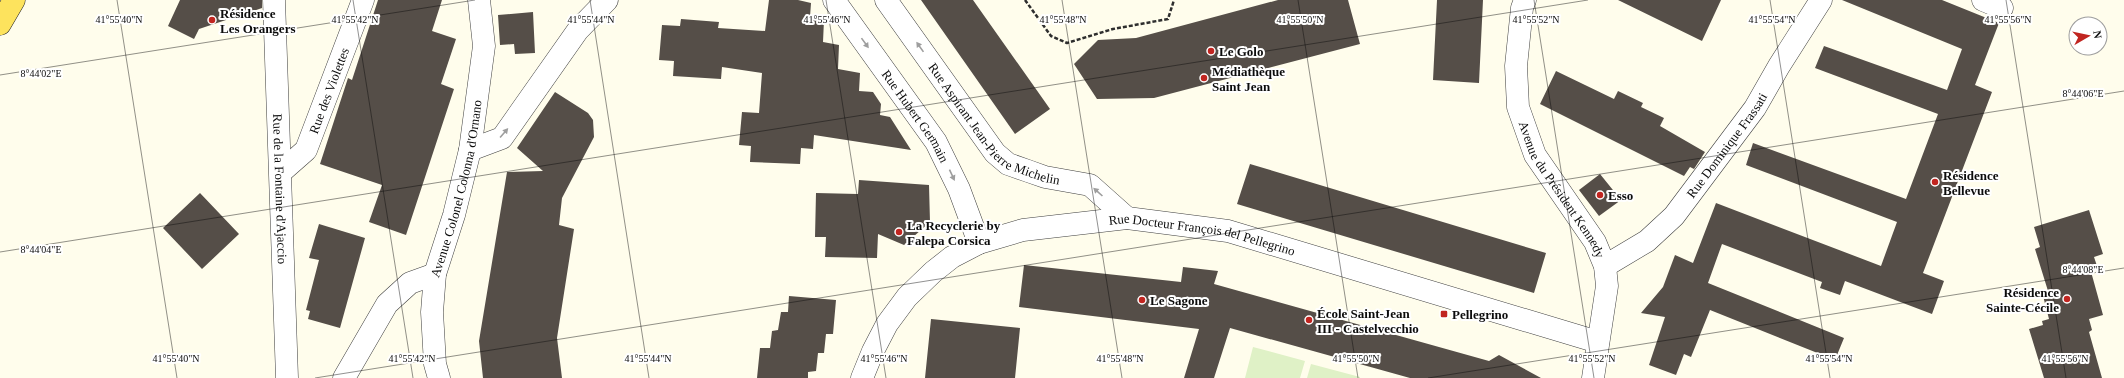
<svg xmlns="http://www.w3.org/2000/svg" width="2124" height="378" font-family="'Times New Roman',serif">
<rect width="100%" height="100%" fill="#fffdec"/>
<!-- pitch -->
<path fill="#dff1c6" d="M1253,347L1305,361L1300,378H1245Z
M1311,364L1360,377V378H1307Z"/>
<!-- building -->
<path fill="#554e48" d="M180,0H262V8L199,29L194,39L168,26Z
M378,0H442L432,31L456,39L441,84L454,89L406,235L369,222L382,185L320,164L348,78L352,80Z
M769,0H798L811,3L810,17L824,20L823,42L839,45L838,69L860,73L859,91L873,92L881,104L880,115L890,117L911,150L814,135L813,149L801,148L800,164L750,162L751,146L739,145L742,112L759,113L762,73L722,67L721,79L673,76L674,61L659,60L662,25L680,26L681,19L719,22L718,28L765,31Z
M921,0H973L1050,109L1015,134Z
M1278,0H1348L1360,44L1154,98L1097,99L1074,64L1098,40L1136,38Z
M1437,0H1483L1479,83L1433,80Z
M1618,0H1721L1702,41Z
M1842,0H1942L1999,23L1975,85L1992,92L1923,273L1944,281L1932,314L1845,281L1840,295L1820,288L1822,282L1722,244L1708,283L1844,338L1835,360L1710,310L1691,357L1684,354L1676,375L1649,365L1665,317L1641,313L1663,287L1675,255L1693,263L1716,203L1881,266L1897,222L1746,165L1753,143L1906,199L1938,114L1815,68L1824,46L1947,90L1962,49Z
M533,12L535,53L515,54L514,44L500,45L498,15Z
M1556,71L1614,99L1618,91L1643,103L1641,107L1664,118L1660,126L1705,152L1694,169L1690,167L1684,176L1540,104Z
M555,92L588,113L593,120L594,137L562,198L559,225L574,229L557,338L562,378H483L479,341L507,172L543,171L517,148Z
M1250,164L1546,253L1534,293L1237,204Z
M1600,174L1621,200L1599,216L1579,190Z
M859,180L929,185L930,222L904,245L878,234L877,258L825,257L826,237H815L816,193L858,194Z
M200,193L239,234L202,269L163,228Z
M2089,210L2103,254L2094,257L2097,266L2090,268L2103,315L2089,319L2092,330L2089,332L2102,378H2044L2029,329L2043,325L2042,321L2049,319L2042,292L2048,291L2035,249L2040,247L2034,227Z
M319,224L365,238L340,328L308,319L310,311L306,310L319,260L309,258Z
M1024,265L1181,282L1183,267L1218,271L1214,284L1489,361L1499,355L1541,378H1410L1230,328L1214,378H1184L1199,329L1019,307Z
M789,296L836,300L833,334H826L824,353H818L816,371L808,372V378H757L760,348H770L772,331L778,330L781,312H788Z
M931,319L1020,328L1015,378H925Z"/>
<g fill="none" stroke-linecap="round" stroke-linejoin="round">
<defs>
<g id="minor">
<path id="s1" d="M274,0L287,378"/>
<path id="s2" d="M834,0L936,142L959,189L979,243"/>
<path id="s3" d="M886,0L995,153L1008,164L1028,171L1045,177L1090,185L1127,218"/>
<path id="s4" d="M1525,0L1522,8L1516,66L1518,107L1535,155L1595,242L1605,266L1607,286L1593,378"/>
<path d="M1983,0L2002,8"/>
<path d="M470,150L502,138L578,30L607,0"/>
<path id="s5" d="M281,172L306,150L363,0"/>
<path id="s6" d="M1605,266L1647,241L1674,216L1755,108L1779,66L1821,0"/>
<path d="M344,378L387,304L410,283L435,274"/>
<path id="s7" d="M439,378L435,364L432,312L435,274L454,215L470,150L484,46L479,0"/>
<path id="s8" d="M862,378L873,351L887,324L907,297L933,272L952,257L979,243L1023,230L1127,218L1228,231L1598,342"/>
</g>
<path id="major" d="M0,24L14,0"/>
</defs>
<!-- minor casing -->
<use href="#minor" stroke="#3f3f3f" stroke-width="23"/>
<!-- major casing -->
<use href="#major" stroke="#1d1d1d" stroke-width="23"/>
<!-- path -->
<path stroke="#2e2e2e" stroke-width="2.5" stroke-dasharray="4 2" stroke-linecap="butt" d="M1025,0L1051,36L1067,43L1113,29L1168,19L1174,0"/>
<!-- minor -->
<use href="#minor" stroke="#fff" stroke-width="22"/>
<!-- major -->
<use href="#major" stroke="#fde35d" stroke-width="22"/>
</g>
<!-- one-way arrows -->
<defs><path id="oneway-solid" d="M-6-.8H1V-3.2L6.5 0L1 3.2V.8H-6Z"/></defs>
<g fill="#9e9e9e">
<use href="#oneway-solid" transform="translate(865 43) rotate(54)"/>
<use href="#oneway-solid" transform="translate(920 47) rotate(-125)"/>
<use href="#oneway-solid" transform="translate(504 133) rotate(-49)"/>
<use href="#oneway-solid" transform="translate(952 175) rotate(65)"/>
<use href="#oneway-solid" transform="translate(1098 192) rotate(-138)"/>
</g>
<!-- ticks -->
<path fill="none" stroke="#0c0c0c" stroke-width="1" stroke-opacity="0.45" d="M117,0L177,378M353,0L413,378M590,0L649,378M826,0L886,378M1062,0L1122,378M1298,0L1358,378M1534,0L1594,378M1770,0L1830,378M2006,0L2066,378M0,75L475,0M0,252L1588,0M315,378L2124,91M1428,378L2124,268"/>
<!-- markers -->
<g fill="#c12520" stroke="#fff" stroke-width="1.5">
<circle cx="212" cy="20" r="4"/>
<circle cx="1211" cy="51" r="4"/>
<circle cx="1204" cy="78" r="4"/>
<circle cx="1935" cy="182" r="4"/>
<circle cx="1600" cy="195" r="4"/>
<circle cx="899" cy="232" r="4"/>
<circle cx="2067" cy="299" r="4"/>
<circle cx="1142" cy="300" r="4"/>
<rect x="1440" y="310" width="8" height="8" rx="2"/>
<circle cx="1309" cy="320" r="4"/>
</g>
<g text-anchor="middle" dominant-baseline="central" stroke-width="4" stroke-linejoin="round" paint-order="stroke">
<!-- poi labels -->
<g font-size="13" font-weight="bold" fill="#0c0c0c" stroke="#fff" text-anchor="start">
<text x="220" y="13">Résidence<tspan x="220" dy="15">Les Orangers</tspan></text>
<text x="1219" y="51">Le Golo</text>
<text x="1212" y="71">Médiathèque<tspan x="1212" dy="15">Saint Jean</tspan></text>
<text x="1943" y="175">Résidence<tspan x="1943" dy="15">Bellevue</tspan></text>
<text x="1608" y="195">Esso</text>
<text x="907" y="225">La Recyclerie by<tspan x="907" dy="15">Falepa Corsica</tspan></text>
<text x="2059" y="292" text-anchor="end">Résidence<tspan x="2059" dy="15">Sainte-Cécile</tspan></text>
<text x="1150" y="300">Le Sagone</text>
<text x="1317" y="313">École Saint-Jean<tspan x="1317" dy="15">III - Castelvecchio</tspan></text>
<text x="1452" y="314">Pellegrino</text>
</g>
<!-- street labels -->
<g font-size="13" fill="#0c0c0c" stroke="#fff">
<text stroke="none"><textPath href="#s5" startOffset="97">Rue des Violettes</textPath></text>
<text stroke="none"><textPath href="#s2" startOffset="142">Rue Hubert Germain</textPath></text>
<text stroke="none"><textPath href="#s3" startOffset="169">Rue Aspirant Jean-Pierre Michelin</textPath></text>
<text stroke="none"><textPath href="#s6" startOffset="174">Rue Dominique Frassati</textPath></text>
<text stroke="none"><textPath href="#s1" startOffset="189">Rue de la Fontaine d'Ajaccio</textPath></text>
<text stroke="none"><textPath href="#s7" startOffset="193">Avenue Colonel Colonna d'Ornano</textPath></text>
<text stroke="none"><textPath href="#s4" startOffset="202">Avenue du Président Kennedy</textPath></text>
<text stroke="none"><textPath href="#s8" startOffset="411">Rue Docteur François del Pellegrino</textPath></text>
</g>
</g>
<g font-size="10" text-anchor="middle" fill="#0c0c0c" stroke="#fff" stroke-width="4" stroke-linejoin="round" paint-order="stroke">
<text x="119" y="23">41°55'40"N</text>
<text x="355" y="23">41°55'42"N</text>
<text x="591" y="23">41°55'44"N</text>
<text x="827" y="23">41°55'46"N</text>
<text x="1063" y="23">41°55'48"N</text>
<text x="1300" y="23">41°55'50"N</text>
<text x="1536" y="23">41°55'52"N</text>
<text x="1772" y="23">41°55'54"N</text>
<text x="2008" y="23">41°55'56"N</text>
<text x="41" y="77">8°44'02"E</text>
<text x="2083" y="97">8°44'06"E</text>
<text x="41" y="253">8°44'04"E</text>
<text x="2083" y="273">8°44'08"E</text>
<text x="176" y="362">41°55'40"N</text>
<text x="412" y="362">41°55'42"N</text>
<text x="648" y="362">41°55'44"N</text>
<text x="884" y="362">41°55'46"N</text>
<text x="1120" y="362">41°55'48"N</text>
<text x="1356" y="362">41°55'50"N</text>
<text x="1592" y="362">41°55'52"N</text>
<text x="1829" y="362">41°55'54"N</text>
<text x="2065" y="362">41°55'56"N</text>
</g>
<!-- north arrow -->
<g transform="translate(2088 36) rotate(81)"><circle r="19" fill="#ffffff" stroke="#9e9e9e"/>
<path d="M0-3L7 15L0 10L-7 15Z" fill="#c12520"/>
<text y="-6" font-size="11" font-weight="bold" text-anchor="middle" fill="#0c0c0c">N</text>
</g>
</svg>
